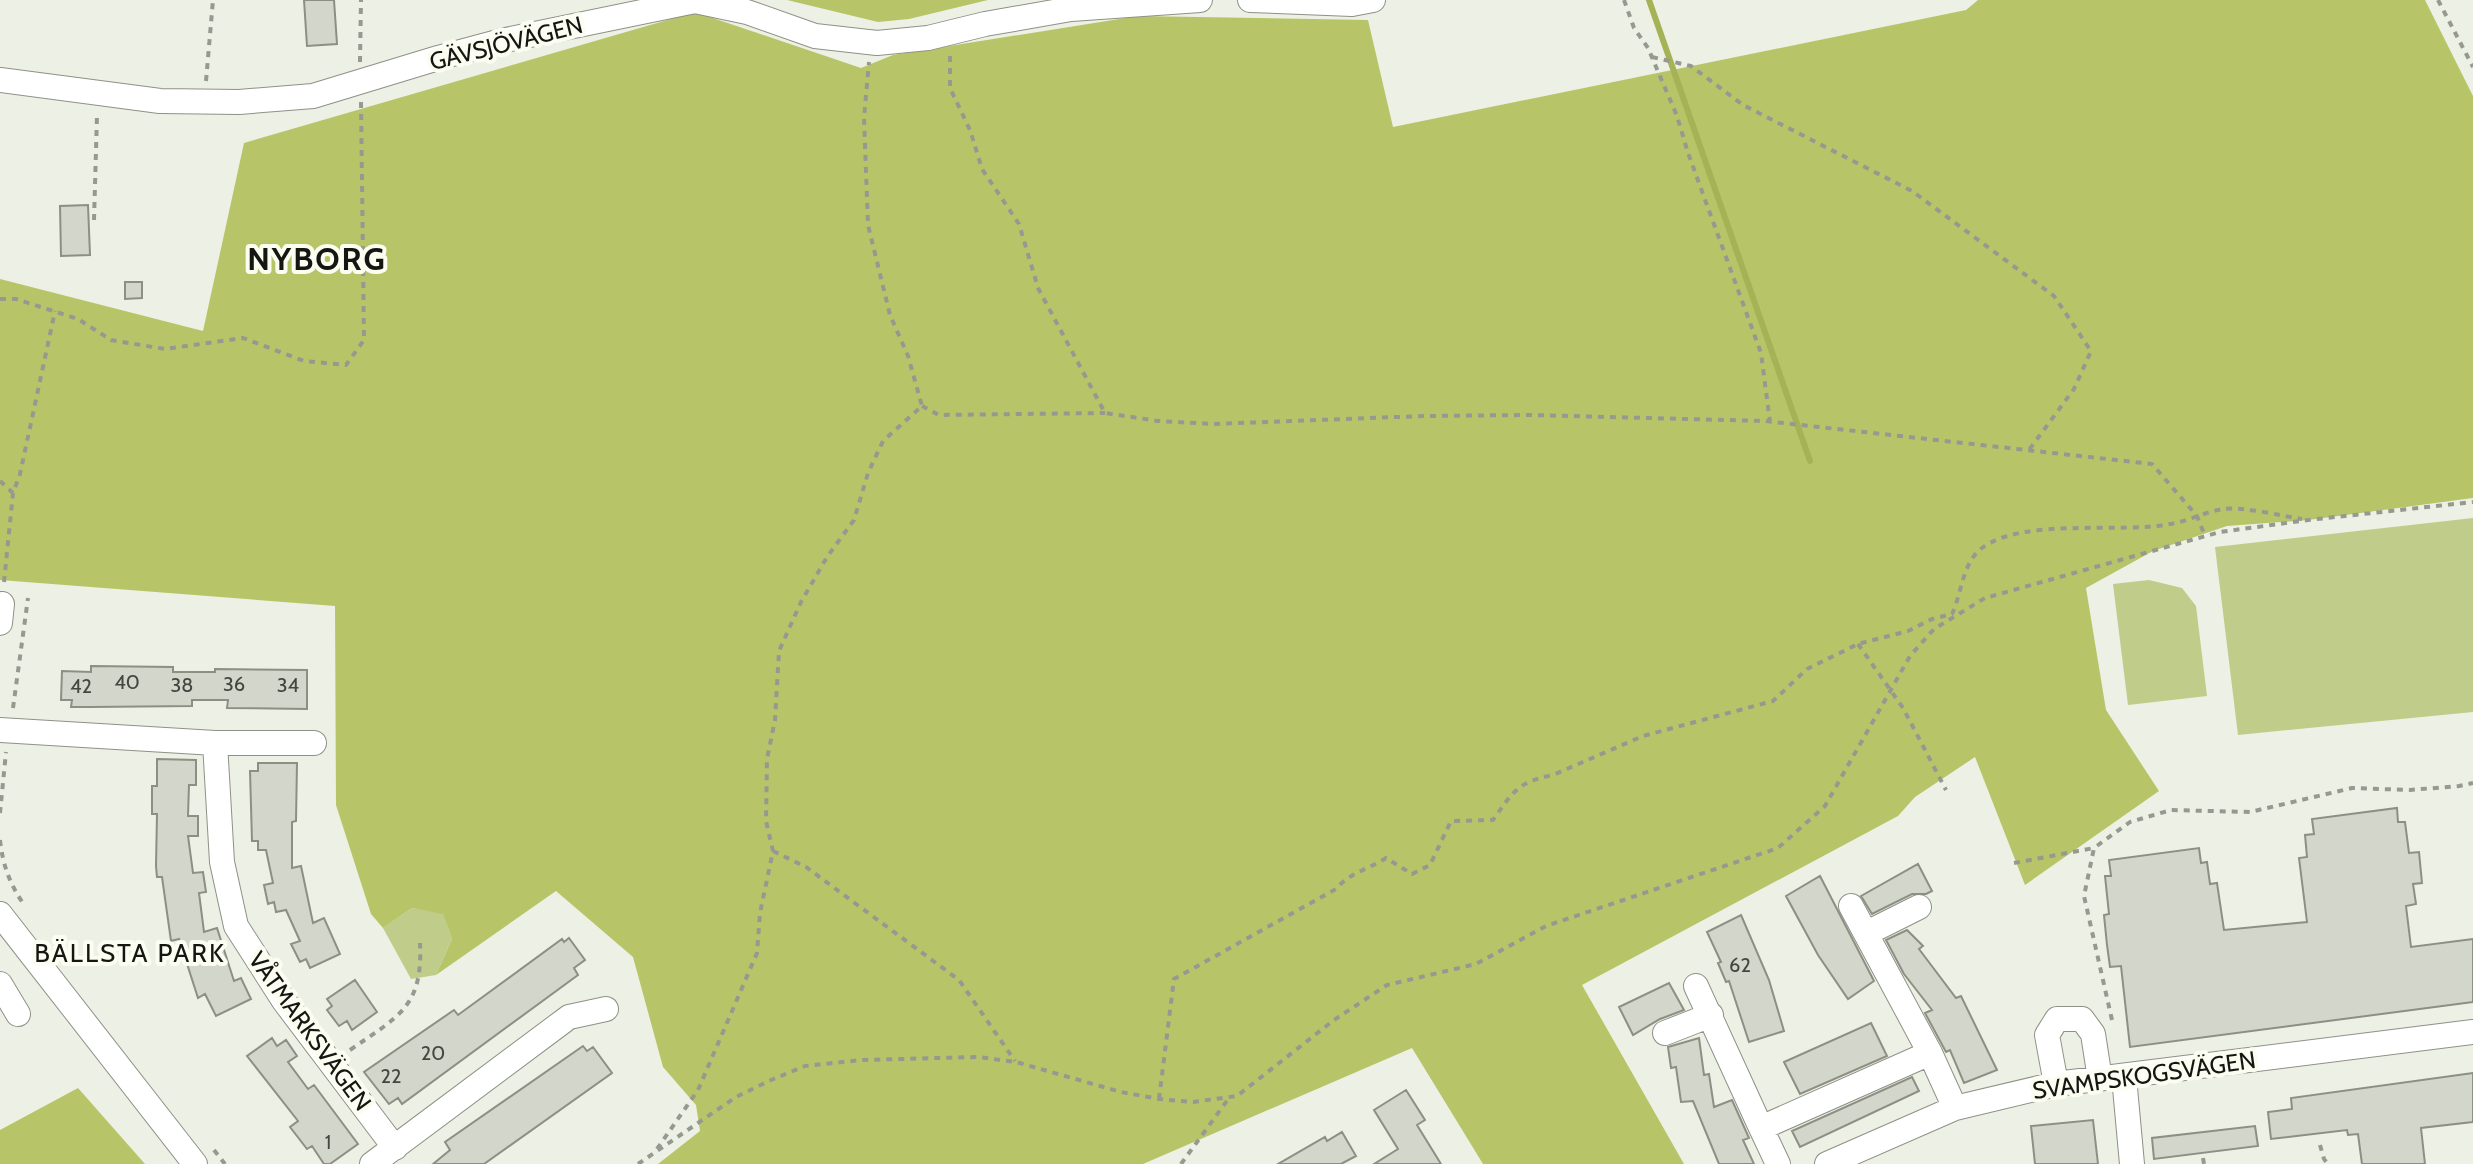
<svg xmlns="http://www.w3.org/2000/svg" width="2473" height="1164" font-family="Cabin,sans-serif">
<rect width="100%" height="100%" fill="#edf0e4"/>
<!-- green -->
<path fill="#c0cc89" d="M2473,518V712L2238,735L2215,547Z
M2149,580L2182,588L2196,606L2207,696L2128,705L2113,584Z
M412,908L443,913L452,939L436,975L411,979L383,928Z"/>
<!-- forest -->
<path fill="#b7c568" d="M787,0H988L909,19L878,22Z
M1978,0H2425L2473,96V498L2308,520L2227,526L2153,551L2086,588L2106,710L2159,791L2025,885L1975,757L1915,797L1898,816L1582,985L1684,1164H1483L1412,1048L1143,1164H658L700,1131L696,1105L663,1067L633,957L556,891L436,975L452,939L443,914L412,908L383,928L371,914L336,805L335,606L0,580V279L203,331L244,143L695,12L861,68L893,55L1138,16L1368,20L1393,127L1966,10Z
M78,1088L145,1164H0V1130Z"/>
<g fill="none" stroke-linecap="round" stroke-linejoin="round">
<!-- stream -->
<path stroke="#a5b256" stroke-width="6" d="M1649,0L1810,461"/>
</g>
<!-- building -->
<path fill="#d3d6ca" stroke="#8d8f84" stroke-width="2" d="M304,0H334L337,44L307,46Z
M88,205L90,255L61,256L60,206Z
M125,282H142V298L125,299Z
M91,666L173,667V672H215V669L307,670V709L227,708L228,700H192V706L90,707H71L72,700H61L62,671L91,672Z
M157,759L196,760V785H189L188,816H198V836H188L193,873L203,872L206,892L199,893L204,932L217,928L234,981L241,978L251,999L216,1016L205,994L198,998L179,939L171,941L162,877H157L156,866L157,814H152V786H157Z
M258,763H297L296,821L292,822V868L301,866L313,923L324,918L340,954L310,968L306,959L300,962L291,944L300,941L286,910L276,912L274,902L268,904L264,885L273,883L266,850H258V841H252L250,771H258Z
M2397,808L2398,822H2405L2409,853L2419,852L2422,883L2413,884L2416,904L2406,906L2411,947L2473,939V1002L2130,1047L2121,966L2110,967L2107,945L2104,915L2109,914L2105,876H2111L2109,860L2199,848L2201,863L2207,862L2210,884L2217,883L2224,930L2307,922L2299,858L2307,857L2305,835L2314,834L2312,819Z
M1918,864L1932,891L1926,894H1912L1872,914L1861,896Z
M1820,876L1874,981L1848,999L1818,955L1786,896Z
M1741,915L1769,980L1784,1031L1749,1042L1729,981L1726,982L1718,963L1721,962L1707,932Z
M1907,930L1923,946L1919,949L1956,998L1961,996L1997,1070L1964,1083L1950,1050L1946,1052L1925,1013L1932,1010L1904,974L1886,940Z
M569,938L585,960L574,968L578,975L402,1104L398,1098L389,1104L364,1072L454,1010L458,1015L562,939L564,942Z
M355,980L377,1012L352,1030L347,1021L339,1026L327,1010L332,1006L327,999Z
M1669,983L1684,1010L1660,1019L1633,1035L1619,1007Z
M1871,1023L1887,1056L1800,1094L1784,1062Z
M272,1038L277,1046L286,1040L297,1056L288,1062L308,1089L314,1085L358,1144L330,1164H324L312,1146L307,1149L290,1127L298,1121L247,1056Z
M1699,1038L1704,1075L1709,1074L1714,1107L1732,1100L1749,1138L1743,1140L1754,1164H1719L1693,1101L1681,1102L1676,1067L1671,1068L1668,1047Z
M583,1046L587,1051L593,1047L612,1073L484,1164H433L450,1150L445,1142Z
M2473,1073V1122L2421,1128L2425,1164H2362L2358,1134L2348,1135L2347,1130L2271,1139L2268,1112L2292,1109L2291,1098Z
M1912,1077L1919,1091L1800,1147L1792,1131Z
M1406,1090L1425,1120L1417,1125L1441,1164H1374L1398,1149L1374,1110Z
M2093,1120L2098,1164H2035L2031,1126Z
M2255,1126L2258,1146L2154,1159L2152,1138Z
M1342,1132L1356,1156L1341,1164H1278L1325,1137L1327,1141Z"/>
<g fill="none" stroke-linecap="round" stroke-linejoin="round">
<defs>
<path id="minor" d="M1250,0L1352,4L1373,0
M0,80L160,101L239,102L313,96L438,58L501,41L695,1L747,12L815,36L877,43L928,38L985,24L1071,9L1200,0
M0,623L2,604
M0,730L215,743L222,862L236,926L284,1001L395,1148
M215,743H314
M1851,906L1930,1053L1955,1108
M0,914L195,1164
M1867,933L1919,907
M0,984L18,1014
M1696,986L1761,1128L1930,1053
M1665,1033L1711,1015
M2124,1077L2132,1164
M2056,1084L2047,1035L2057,1019H2082L2093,1034L2100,1079
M1761,1128L1778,1164
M372,1164L569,1017L606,1009
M1827,1164L1955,1108L2056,1084L2473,1032"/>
</defs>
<!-- minor casing -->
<use href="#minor" stroke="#8e9186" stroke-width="26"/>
<!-- path -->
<path stroke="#969990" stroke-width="4" stroke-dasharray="6 6" stroke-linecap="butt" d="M1624,0L1634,28L1648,48L1677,116L1688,153L1761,353L1770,422
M2438,0L2473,67
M950,56V88L970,130L982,169L1019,224L1038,288L1105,413L1158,421L1214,424L1423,416L1530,415L1765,421L2152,464L2197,516L2205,536
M1652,57L1691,66L1743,105L1912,191L2054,296L2091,351L2074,389L2029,450
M360,62L361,0
M206,81L213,0
M94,220L97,115
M0,299H16L78,319L111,340L165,349L243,338L304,361L346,365L364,340L361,102
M922,406L939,415L1105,413
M0,481L13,493L20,474L55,311
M4,582L13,493
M1858,644L1903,708L1946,790
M13,708L28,598
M0,813L6,752
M0,840C3,866 10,885 25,906
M773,851L806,867L959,980L1015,1061
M2014,863L2094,848
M2112,1020L2084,896L2094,848L2130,822L2171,810L2250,812L2352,788L2410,790L2459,786L2473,783
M350,1050C399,1016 423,1007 420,943
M1159,1099L1174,979L1336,889C1349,873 1369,869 1386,858L1412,874L1430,865L1451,821L1493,820C1513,792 1517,782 1553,775L1643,736L1773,701L1807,669L1858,644L1908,631L1932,619L1952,614C1962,593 1962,563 1982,548C2023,517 2121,534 2170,524C2188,521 2205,512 2223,509C2242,506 2282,516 2302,519
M2320,1145L2324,1159L2328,1164
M657,1149L698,1090L757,953L760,913L773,851L766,821L767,759L775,720L779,651L801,602L827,557L854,520L868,473L883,441L922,406L908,356L890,315L868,225L864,118L869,62
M214,1150L225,1164
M2203,1158L2204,1164
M638,1164L736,1097L771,1080L805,1066L861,1060L978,1057L1016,1062L1121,1092L1159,1099L1193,1102L1237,1096L1334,1020L1387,985L1476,964L1546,926L1778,848L1825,806L1910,656L1934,629L1985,598L2220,532L2308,520L2473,502
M1181,1164L1229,1098"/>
<!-- minor -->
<use href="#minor" stroke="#fff" stroke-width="24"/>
</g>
<g text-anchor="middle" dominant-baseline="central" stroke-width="8" stroke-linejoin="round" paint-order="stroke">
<!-- number labels -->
<g font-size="20" fill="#444640">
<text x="127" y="682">40</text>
<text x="234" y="684">36</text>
<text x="182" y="685">38</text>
<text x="288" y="685">34</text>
<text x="81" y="686">42</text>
<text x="1740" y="965">62</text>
<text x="433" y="1053">20</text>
<text x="391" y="1076">22</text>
<text x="328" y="1142">1</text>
</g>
<!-- street labels -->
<g font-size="24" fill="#151612" stroke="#fbfdf1">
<text transform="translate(506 43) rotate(-14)">GÄVSJÖVÄGEN</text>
<text transform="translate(310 1031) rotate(54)">VÅTMARKSVÄGEN</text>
<text transform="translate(2144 1075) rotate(-8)">SVAMPSKOGSVÄGEN</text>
</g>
<!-- neighbourhood labels -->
<g font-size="26" letter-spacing="2" fill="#151612" stroke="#fbfdf1">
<text x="130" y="953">BÄLLSTA PARK</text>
</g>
<!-- district labels -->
<g font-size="32" font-weight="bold" letter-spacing="2" fill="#151612" stroke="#fbfdf1">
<text x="317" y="258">NYBORG</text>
</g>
</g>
</svg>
